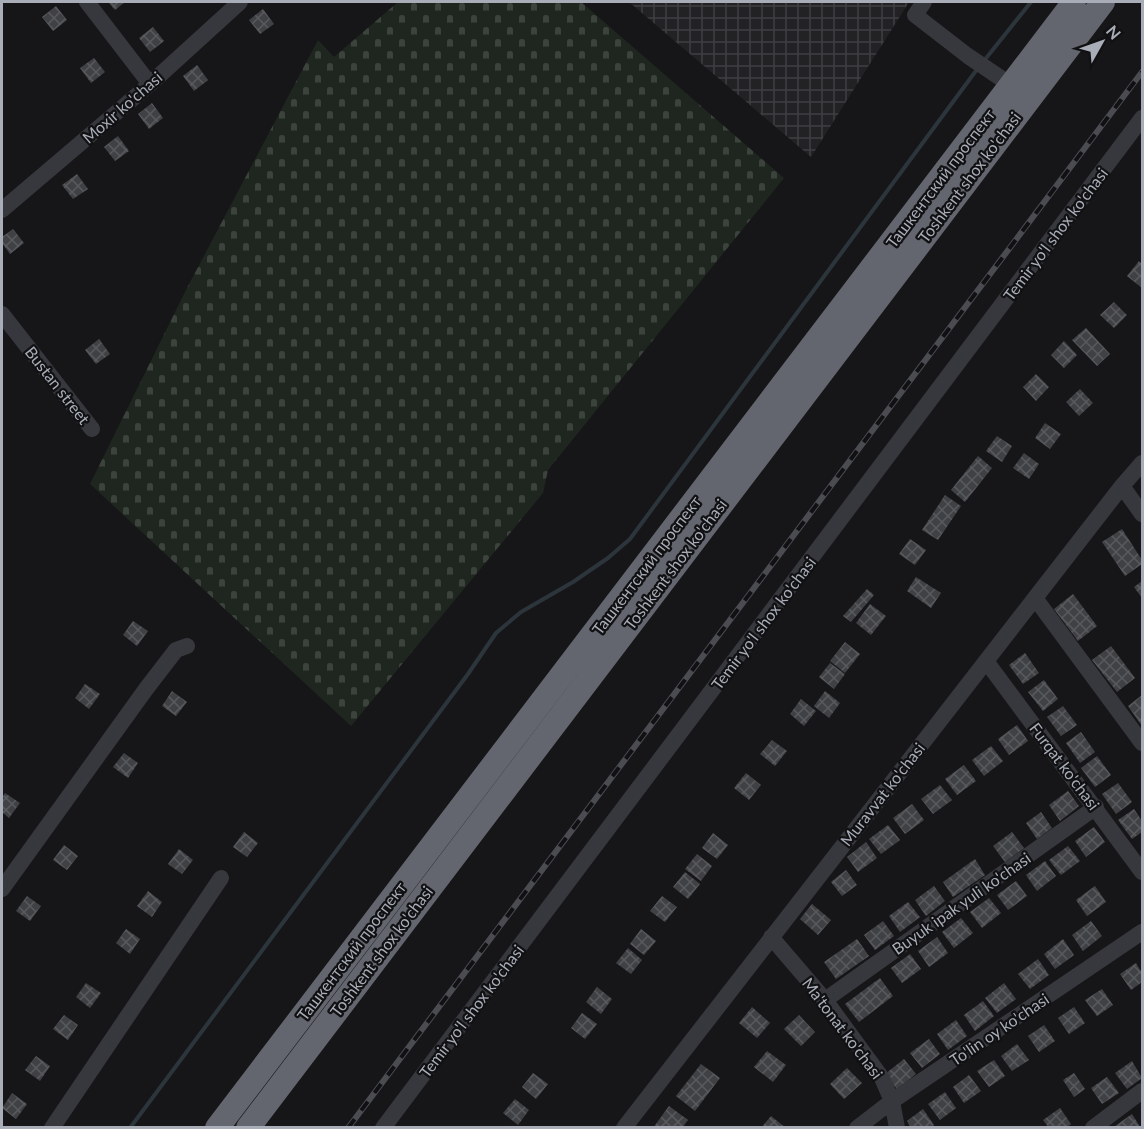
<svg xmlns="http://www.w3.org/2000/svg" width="1144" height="1129" font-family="Lato,sans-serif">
<defs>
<pattern id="industrial-grid" width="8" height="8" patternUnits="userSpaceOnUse" patternTransform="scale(1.5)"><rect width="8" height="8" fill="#222225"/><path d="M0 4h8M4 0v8" fill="none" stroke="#3f3f43"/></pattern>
<pattern id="cemetery-stones" width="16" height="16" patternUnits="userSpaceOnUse" patternTransform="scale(1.5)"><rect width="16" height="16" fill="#1e261f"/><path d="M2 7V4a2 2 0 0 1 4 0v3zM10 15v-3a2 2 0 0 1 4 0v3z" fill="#3c433d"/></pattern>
<pattern id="building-cross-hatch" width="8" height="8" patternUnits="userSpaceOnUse" patternTransform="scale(1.5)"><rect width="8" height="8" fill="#404145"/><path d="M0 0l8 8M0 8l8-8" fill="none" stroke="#595a5e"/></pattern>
</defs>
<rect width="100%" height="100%" fill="#161618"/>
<!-- industrial -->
<path fill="url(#industrial-grid)" d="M629,2H909L811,157Z"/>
<!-- cemetery -->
<path fill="url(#cemetery-stones)" d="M398,2H581L784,178L548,470L543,493L351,726L90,484L187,288L318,40L334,57Z"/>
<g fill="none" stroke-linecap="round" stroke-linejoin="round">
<!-- stream -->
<path stroke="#2c353c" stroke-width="4" d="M983,62L1031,2
M130,1128L468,674L496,633L521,612L573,582L608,558L630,539L978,68"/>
</g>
<!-- building -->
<path fill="url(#building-cross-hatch)" d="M108,2H125L115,10Z
M56,6L67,20L53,31L42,17Z
M263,9L274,24L260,34L249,20Z
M153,27L164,41L150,52L139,38Z
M94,58L105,72L91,83L80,68Z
M197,65L208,80L194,91L183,76Z
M152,103L163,118L149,129L138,114Z
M118,136L129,151L115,161L104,147Z
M77,174L88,189L73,199L62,185Z
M13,229L24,243L10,254L2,243V237Z
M1139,261L1142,264V288L1127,276Z
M1114,302L1127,315L1114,328L1100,315Z
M1086,328L1110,354L1097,366L1072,340Z
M99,339L110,354L96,364L85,350Z
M1064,341L1077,355L1064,368L1051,355Z
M1036,374L1049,387L1036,401L1023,387Z
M1080,389L1093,403L1079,416L1066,402Z
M1045,423L1061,434L1050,449L1035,438Z
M997,436L1012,446L1002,462L986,451Z
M1024,453L1039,464L1029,479L1013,468Z
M978,456L992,468L965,502L951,490Z
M945,495L961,506L938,540L922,530Z
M1122,529L1142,560V564L1125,576L1102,542Z
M910,539L926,550L915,565L899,554Z
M916,577L941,593L931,608L907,591Z
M1142,581V598L1134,587Z
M867,589L874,595L851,622L843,616Z
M1073,594L1097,626L1078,641L1054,609Z
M870,604L886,616L871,635L856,623Z
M133,621L148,631L137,646L123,635Z
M845,642L860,654L845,673L830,661Z
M1111,646L1135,678L1117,692L1092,660Z
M1025,653L1039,673L1023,684L1009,665Z
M830,663L845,674L834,689L819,677Z
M1044,680L1058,699L1043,711L1028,692Z
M85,684L100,694L89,709L75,698Z
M172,691L187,702L176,716L162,706Z
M825,691L840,703L829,718L814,706Z
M1142,695V726L1128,706Z
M801,699L816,711L804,726L790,714Z
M1063,706L1077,725L1061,736L1047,717Z
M1017,725L1028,741L1009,755L998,739Z
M1081,732L1095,752L1080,763L1066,743Z
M772,740L787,751L775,766L760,754Z
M991,746L1003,761L984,776L972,760Z
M124,753L138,763L128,778L113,767Z
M1097,756L1111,775L1095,787L1081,768Z
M964,765L976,781L957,795L945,779Z
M746,773L761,785L749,800L734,788Z
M1118,783L1132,802L1116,814L1102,794Z
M940,785L952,800L933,814L921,799Z
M1068,791L1079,806L1060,821L1049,805Z
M5,793L20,803L9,818L2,812V798Z
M912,804L924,820L905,834L893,818Z
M1134,809L1142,821V832L1132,839L1118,820Z
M1041,812L1052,828L1037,839L1026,823Z
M888,825L900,840L881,854L869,839Z
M1094,827L1105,842L1086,857L1075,841Z
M244,832L258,843L247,857L233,847Z
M1012,832L1024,848L1005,862L993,846Z
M713,833L728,845L717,859L702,848Z
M866,842L877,858L858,872L847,857Z
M64,845L78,856L67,870L53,860Z
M1068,846L1080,861L1061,875L1049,860Z
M179,849L193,860L182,874L168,864Z
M697,854L712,866L701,881L685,869Z
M975,859L985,875L953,897L943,882Z
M1045,861L1056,876L1037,891L1026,875Z
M846,870L857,885L842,896L831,882Z
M685,872L700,884L688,899L673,887Z
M1016,881L1027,896L1008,910L997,895Z
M934,886L945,901L926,916L915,900Z
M1095,886L1106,902L1087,916L1076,900Z
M148,891L162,902L152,917L137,906Z
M27,896L41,906L30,921L16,911Z
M662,896L677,907L665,922L650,911Z
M989,898L1001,913L982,928L970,912Z
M908,902L920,917L900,932L889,916Z
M812,904L831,920L818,935L800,919Z
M961,918L973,933L954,948L942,932Z
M883,921L894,936L875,950L864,935Z
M1091,921L1102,936L1083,951L1072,935Z
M126,929L140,939L130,954L116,943Z
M641,929L656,941L644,955L630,944Z
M937,937L948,953L929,967L918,951Z
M857,939L869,956L836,979L824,962Z
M1063,939L1074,955L1055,969L1044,954Z
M628,948L642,960L631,974L616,963Z
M910,954L921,969L902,983L891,968Z
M1038,959L1049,975L1030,989L1018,974Z
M1136,963L1142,973V982L1131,990L1120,974Z
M880,978L893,996L859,1022L845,1004Z
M86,983L101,993L90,1008L76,997Z
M1004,983L1016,999L997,1013L985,998Z
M597,987L612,999L601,1014L586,1002Z
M1102,989L1113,1005L1097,1016L1085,1000Z
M983,1001L994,1016L975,1031L964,1015Z
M752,1007L770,1023L757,1038L739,1023Z
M1074,1007L1085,1023L1069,1034L1058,1018Z
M582,1013L597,1024L585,1039L571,1028Z
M64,1015L78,1025L68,1040L53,1029Z
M799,1015L815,1032L801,1046L784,1029Z
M956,1020L967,1036L948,1050L937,1034Z
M1044,1025L1055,1041L1039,1052L1028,1036Z
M929,1039L940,1054L922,1068L910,1053Z
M1017,1044L1029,1060L1012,1071L1001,1056Z
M767,1051L786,1065L773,1082L754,1067Z
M36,1056L50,1066L40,1081L25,1070Z
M904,1059L916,1074L897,1089L885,1074Z
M994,1060L1005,1076L989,1087L977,1071Z
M1132,1061L1142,1078L1127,1089L1115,1073Z
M701,1064L720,1078L695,1111L676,1096Z
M847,1068L862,1083L844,1099L830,1084Z
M533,1073L548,1084L536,1099L522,1087Z
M1074,1073L1085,1089L1074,1097L1063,1080Z
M969,1075L981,1091L964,1103L953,1087Z
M1107,1077L1119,1093L1102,1104L1091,1088Z
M945,1092L956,1108L940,1120L928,1104Z
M12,1093L27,1104L16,1119L2,1108Z
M515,1099L529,1110L518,1125L503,1113Z
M669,1106L688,1120L682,1128H653Z
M1060,1108L1071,1124L1066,1128H1049L1043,1120Z
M923,1109L934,1125L931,1128H911L907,1121Z
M1132,1114L1141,1128H1116L1115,1126Z
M771,1116L786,1128H761Z"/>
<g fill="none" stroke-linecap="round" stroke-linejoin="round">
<!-- minor -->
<path stroke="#37383d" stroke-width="16" d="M87,2L150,84
M924,2L915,15L968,56L1011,85
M2,210L150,84L240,2
M2,314L92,429
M1122,486L1142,514
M1035,598L1142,743
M986,661L1142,872
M2,889L146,689L176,650L187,646
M771,937L825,1000L882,1078L892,1101L897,1128
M825,1000L1096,807
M52,1128L221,878
M383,1128L1142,118
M624,1128L1035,598L1122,486L1142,463
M857,1128L892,1101L1142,932
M1093,1128L1142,1091"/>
<!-- highway -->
<path stroke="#63666e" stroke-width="24" d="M217,1128L1074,2
M248,1128L1103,2"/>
<defs>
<path id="rail" d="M348,1128L1142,72"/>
</defs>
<!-- rail casing -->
<use href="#rail" stroke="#4a4c52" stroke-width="6"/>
<!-- rail -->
<use href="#rail" stroke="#111113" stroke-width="4" stroke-dasharray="11" stroke-linecap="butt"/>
</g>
<g text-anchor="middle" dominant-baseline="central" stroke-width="4.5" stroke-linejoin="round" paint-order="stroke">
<!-- street labels -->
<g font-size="16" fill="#a8adb8" stroke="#111113">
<text transform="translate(122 107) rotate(-41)">Moxir ko'chasi</text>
<text transform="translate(969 177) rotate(-53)">Toshkent shox ko'chasi</text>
<text transform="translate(940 178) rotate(-53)">Ташкентский проспект</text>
<text transform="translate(1055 234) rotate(-53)">Temir yo'l shox ko'chasi</text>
<text transform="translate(58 385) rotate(52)">Bustаn street</text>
<text transform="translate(675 564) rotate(-53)">Toshkent shox ko'chasi</text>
<text transform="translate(646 565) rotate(-53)">Ташкентский проспект</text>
<text transform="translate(763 623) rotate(-53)">Temir yo'l shox ko'chasi</text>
<text transform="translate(1065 766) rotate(53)">Furqat ko'chasi</text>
<text transform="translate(882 794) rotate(-52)">Muravvat ko'chasi</text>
<text transform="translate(961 903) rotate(-35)">Buyuk ipak yuli ko'chasi</text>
<text transform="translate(351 951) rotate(-53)">Ташкентский проспект</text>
<text transform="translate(381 951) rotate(-53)">Toshkent shox ko'chasi</text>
<text transform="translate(471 1011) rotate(-53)">Temir yo'l shox ko'chasi</text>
<text transform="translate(843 1028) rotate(53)">Ma'tonat ko'chasi</text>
<text transform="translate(999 1029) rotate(-34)">To'lin oy ko'chasi</text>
</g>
</g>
<!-- border -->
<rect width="1144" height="1129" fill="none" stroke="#a8adb8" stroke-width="6"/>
<!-- north arrow -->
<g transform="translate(1102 42) rotate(50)" stroke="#111113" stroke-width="4.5" paint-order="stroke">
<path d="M0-4.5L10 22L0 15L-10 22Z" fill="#a8adb8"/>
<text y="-9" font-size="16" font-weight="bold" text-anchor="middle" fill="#a8adb8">N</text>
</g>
</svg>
